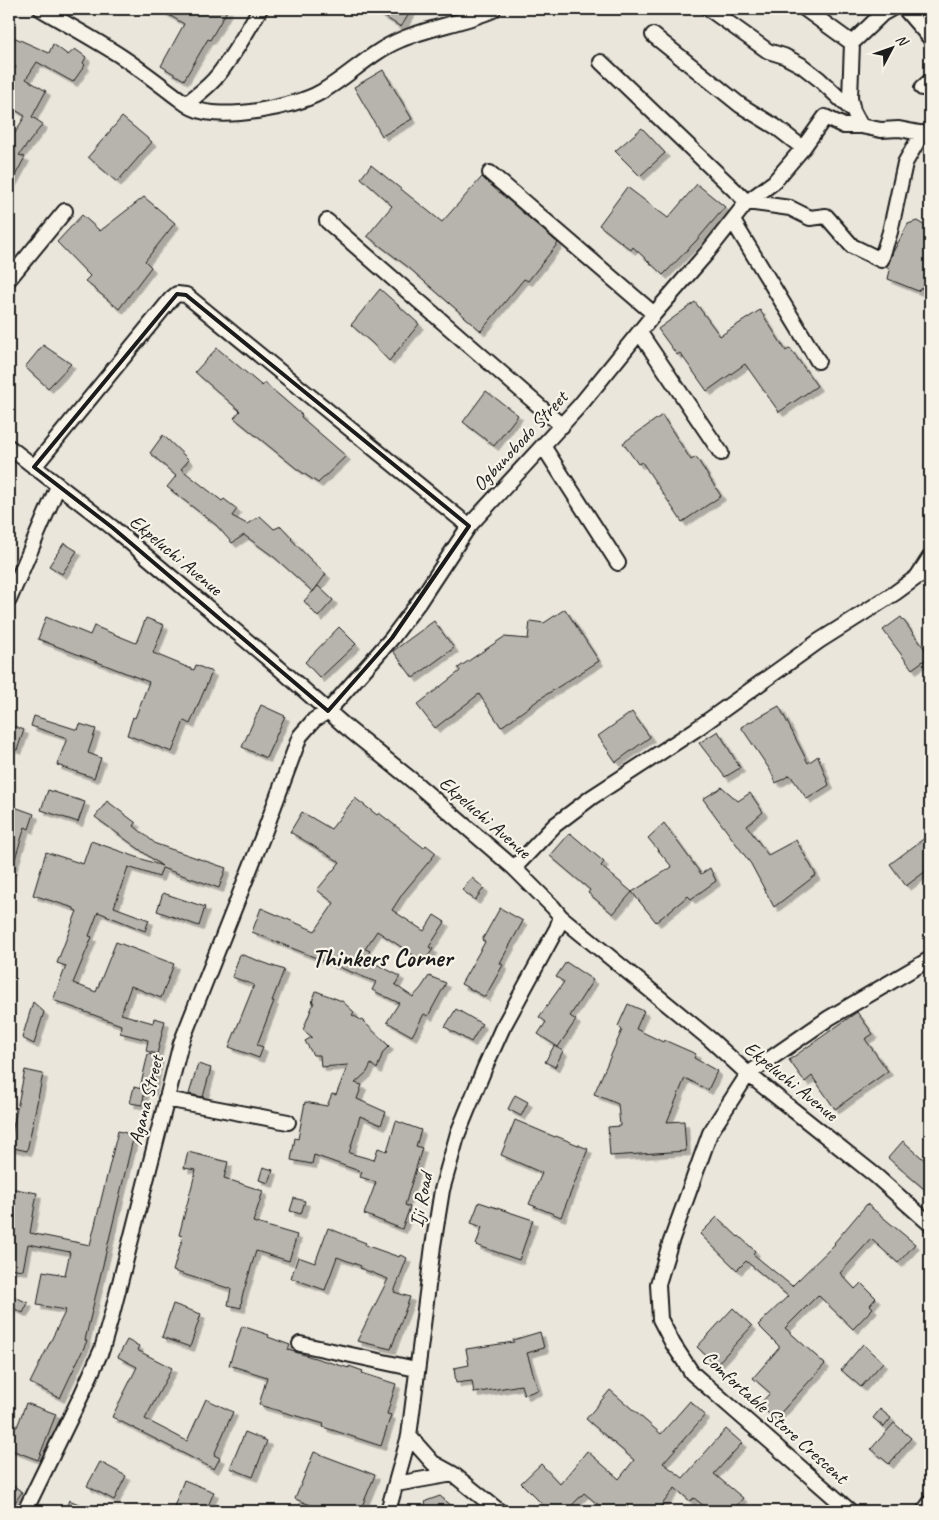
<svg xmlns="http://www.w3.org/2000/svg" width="939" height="1520" font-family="Caveat,sans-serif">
<defs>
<filter id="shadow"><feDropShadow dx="4.5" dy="4.5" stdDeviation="0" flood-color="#0004"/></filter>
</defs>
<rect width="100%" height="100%" fill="#eae6dc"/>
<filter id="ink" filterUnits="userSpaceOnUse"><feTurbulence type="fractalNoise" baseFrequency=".02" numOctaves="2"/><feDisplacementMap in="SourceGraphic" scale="10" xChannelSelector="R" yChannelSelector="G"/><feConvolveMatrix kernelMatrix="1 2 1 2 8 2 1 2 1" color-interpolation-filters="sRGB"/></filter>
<g filter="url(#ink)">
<!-- building -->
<path fill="#b6b4ac" stroke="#1c1c1c" filter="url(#shadow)" d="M159,9H228L210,40L208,39L184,80L161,66L184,24Z
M372,9H412L401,27Z
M11,36L49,53L53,44L68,55L75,49L86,57L83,63L85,65L73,82L37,62L26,79L46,91L32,117L43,124L19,155L25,157L9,187V135L12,138L25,116L9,106V78L16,67L9,61V47Z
M383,70L412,119L382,136L354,87Z
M122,117L152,142L117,182L88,157Z
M642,128L665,153L640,176L615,151Z
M371,165L442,222L482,177L558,243L528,281L524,279L481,331L408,267L367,236L392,206L361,178Z
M697,184L725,207L696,241L663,275L633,247L631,250L599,225L627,187L668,218Z
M144,197L175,223L145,261L151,267L119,309L85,281L90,276L57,242L82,215L100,231Z
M917,221L930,229V294L921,288L918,291L888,279L890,270L886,267L889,263L893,252L908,224Z
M380,289L419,324L389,361L372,343L351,325Z
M695,302L720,336L760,310L786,351L790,348L817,386L779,412L745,364L707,391L680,353L677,355L658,329Z
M43,345L71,364L48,388L25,367Z
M217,348L262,386L265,383L302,415L301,417L346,456L318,483L297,469L234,418L240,411L195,372Z
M486,391L518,415L494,446L463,422Z
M662,415L691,460L696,457L721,496L682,522L642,462L638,464L623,443Z
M163,435L189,460L181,469L222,501L224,499L237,509L232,516L247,524L260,516L274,529L281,526L292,538L291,539L308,557L326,574L313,592L274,557L244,535L232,543L216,525L167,487L176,476L150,453Z
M64,543L77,551L62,574L49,566Z
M318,586L333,600L318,617L304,601Z
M565,609L599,661L544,696L501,727L479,694L435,728L417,705L460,671L458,668L504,637L528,639L530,621L544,623Z
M46,617L90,635L94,626L136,643L146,618L164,625L153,653L194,670L196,665L212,672L190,724L184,721L172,752L127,735L133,717L135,718L149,682L38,639Z
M901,617L930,656L912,669L883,630Z
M434,621L454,648L413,678L393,651Z
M339,627L356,644L320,678L305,662Z
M261,705L285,716L266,758L242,747Z
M779,706L808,763L818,756L829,785L807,799L790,775L776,783L770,770L741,727Z
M632,712L650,737L616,762L598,736Z
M34,716L78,730L80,724L96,729L88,753L101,758L94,778L57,765L67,738L31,726Z
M9,724L24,730L17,750L9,747Z
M718,731L740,768L725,777L699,743Z
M722,787L738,801L750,793L763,812L747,826L768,855L796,840L816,875L774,907L751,864L703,799Z
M48,790L85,802L78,822L41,810Z
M355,798L377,815L379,813L424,848L426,845L436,853L403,893L392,910L424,931L434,915L445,922L429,947L433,949L424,962L377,931L365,949L370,951L366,959L400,976L395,985L413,997L421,988L429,976L446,983L428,1016L424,1014L412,1036L387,1022L399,1003L372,990L376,982L252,932L261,908L315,931L334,903L317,890L340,862L290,832L302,812L331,829Z
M107,801L136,823L134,826L156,844L226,868L219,888L162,868L159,877L128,867L114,907L149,920L145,931L98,912L89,936L92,937L73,983L96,992L116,942L174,964L161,998L131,986L121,1014L153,1023L154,1018L165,1021L157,1054L146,1051L148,1040L120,1033L121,1025L53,1000L66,966L57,963L77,911L74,910V908L33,895L46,852L83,864L91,841L162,866L95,817Z
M9,805L34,814L29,829L25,827L11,871H9Z
M664,823L701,874L710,868L716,881L691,899L688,896L656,922L632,892L672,867L648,838Z
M570,833L604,862L601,866L632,892L613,914L588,893L590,890L550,856Z
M930,834V868L906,886L890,864Z
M472,878L484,888L475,900L462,890Z
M163,893L205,907L199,926L157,911Z
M500,908L523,921L500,963L503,965L485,997L461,984L485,942L482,940Z
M240,954L284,970L272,1001H274L257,1045L263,1047L259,1058L229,1047L254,985L232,977Z
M566,962L593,980L570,1016L576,1020L558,1047L538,1034L546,1022L539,1017L564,982L556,977Z
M316,991L342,1001L354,1012L352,1015L363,1021L389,1046L383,1052L377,1069L371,1064L367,1072L355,1083L362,1085L357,1099L386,1112L381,1125L360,1116L349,1153L374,1160L378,1148L387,1151L396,1121L421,1130L416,1146L422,1148L405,1205L410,1207L402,1229L364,1214L376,1182L360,1177L362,1172L314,1155L312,1164L291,1160L295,1138L298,1139L305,1102L327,1106L332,1094L336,1095L348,1065L321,1067L320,1055H313L305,1041L312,1037L303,1030L314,1002H312Z
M33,1002L44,1012L34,1044L22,1038Z
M628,1004L644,1011L636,1029L663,1042L664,1040L696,1054L694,1058L717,1071L708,1090L685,1078L667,1122L684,1121L686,1151L610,1156L608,1127L620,1126L618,1104L594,1094L622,1030L618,1026Z
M456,1009L482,1024L471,1042L445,1027Z
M857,1012L873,1034L865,1039L888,1071L835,1109L812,1076L805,1082L789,1060Z
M554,1046L563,1051L555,1067L545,1062Z
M148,1054L159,1057L152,1091L140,1088Z
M198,1064L211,1068L203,1097L189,1094Z
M25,1070L43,1074L27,1151L9,1147Z
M134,1087L145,1090L142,1105L130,1103Z
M515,1095L528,1102L521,1116L508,1109Z
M515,1120L555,1137L556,1136L588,1149L561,1217L529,1204L542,1173L501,1155Z
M118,1131L134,1135L85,1340L87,1341L60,1398L30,1383L66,1310L37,1305L43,1271L65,1275L70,1252L28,1244L23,1270L9,1268V1197L10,1188L37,1193L30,1233L90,1245Z
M903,1141L930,1165V1194L888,1158Z
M188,1152L228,1162L224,1178L263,1191L253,1222L297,1235L289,1261L256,1251L242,1297L241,1308L228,1305L231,1289L173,1271L183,1236L179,1235L196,1170L184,1168Z
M263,1167L273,1170L269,1183L259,1180Z
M294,1198L305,1201L301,1214L290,1211Z
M479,1202L533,1220L519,1260L476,1245L482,1227L471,1223Z
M867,1204L915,1244L898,1263L871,1239L853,1259L840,1273L855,1289L861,1283L876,1298L870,1305L873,1308L853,1329L818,1295L785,1328L825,1364L775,1419L759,1405L770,1393L753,1378L779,1348V1346L758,1325L788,1296L746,1261L737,1270L700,1234L717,1217L738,1237L739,1236L755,1251L753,1254L792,1286L835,1244L834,1243Z
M328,1228L366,1243L365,1245L399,1257L400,1255L407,1258L394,1292L410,1297L391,1349L357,1341L388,1279L360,1268L361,1266L337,1257L325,1290L291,1278L298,1257L315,1263Z
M9,1294L28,1303L23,1313L9,1306Z
M173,1304L201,1314L190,1347L162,1337Z
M733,1308L752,1326L716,1365L697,1347Z
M242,1326L269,1335L268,1337L290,1345L288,1350L349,1368V1366L363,1371L362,1373L396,1384L387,1414L391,1415L381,1446L323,1427L324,1424L259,1405L267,1377L229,1365Z
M540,1332L544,1348L527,1353L538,1390L524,1395L521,1385L474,1393L472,1381L456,1383L454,1368L469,1365L466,1349L514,1342L513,1340Z
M127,1340L139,1346L137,1350L172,1368L145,1419L187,1441L206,1399L233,1412L214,1455L220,1458L214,1469L112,1417L137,1367L118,1357Z
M863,1344L883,1362L861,1387L841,1370Z
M610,1390L661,1434L690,1401L705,1415L663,1463L683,1478L726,1429L742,1443L714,1474L743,1498L732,1511H710L694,1498L690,1501L675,1488L657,1511H597L601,1507L584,1493L566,1511H549L521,1483L541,1464L560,1484L587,1451L619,1479L634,1460L586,1419Z
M26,1403L56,1414L38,1460L9,1449V1424L17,1427Z
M880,1409L891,1418L884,1427L873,1418Z
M894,1423L911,1438L889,1464L871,1449Z
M245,1432L267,1441L253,1477L230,1468Z
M314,1452L375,1475L360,1511H330L322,1508L321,1509L295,1499Z
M100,1462L126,1476L114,1500L87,1486Z
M184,1480L214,1492L206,1511H178L173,1509Z
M9,1482L22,1492L9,1511Z
M440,1496L458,1511H423L426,1501Z
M69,1500L96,1511H65Z"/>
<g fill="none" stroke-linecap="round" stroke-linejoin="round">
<defs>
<path id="minor" d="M41,9C68,25 96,40 122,57C140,69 157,82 174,95C180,99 186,105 193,108C220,122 296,107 321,92C348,77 371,52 400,40C430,27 463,23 493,10
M709,9L768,51L784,56L801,65L819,79L853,111L861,126
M805,9L852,43
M905,9L930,38
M653,35L740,105L776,127L803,148
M852,43L850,98L853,111
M852,43L882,14L891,9
M601,62L747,202L790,208L810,218L826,216L852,246L881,260L890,232L905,163L922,133
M922,88L930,81
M186,104C197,95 210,86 218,75C234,55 247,31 260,9
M490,173L654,314
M327,221L562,426
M733,221L818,361
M9,279L65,211
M640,333L721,453
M543,446L618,563
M9,447L113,528L278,667L346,727L413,781L514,868L553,907L561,917L711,1040L748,1074L876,1176L930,1224
M34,467L171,299L177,294L186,295L469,526
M917,577L930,557
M9,600L58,486
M514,868L555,825L592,797L695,730L819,641L895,593L917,577L930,571
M166,1099L288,1122
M300,1344L416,1369
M409,1436L433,1463L453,1474L499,1511
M396,1484L453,1474
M25,1511L81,1396L102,1349L112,1314L181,1043L264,833L300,736L314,720L328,711L392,638L419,602L469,526L581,404L654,314L706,254L747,202L774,182L803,148L825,117L844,126H861L881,130L899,129L930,135
M388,1511L409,1436L433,1246L442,1190L458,1133L485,1067L502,1029L557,928L561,917
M850,1511L692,1373L673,1344L660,1319L658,1284L670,1244L710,1133L748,1074L829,1018L930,959
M924,1511L930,1503"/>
</defs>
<!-- minor casing -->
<use href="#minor" stroke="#1c1c1c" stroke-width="18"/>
<!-- minor -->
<use href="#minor" stroke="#f7f3e8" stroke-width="14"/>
</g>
</g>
<!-- marked area -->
<path fill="none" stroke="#1c1c1c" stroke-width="4" stroke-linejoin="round" d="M177,294L186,295L469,526L392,638L328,711L113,528L34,467Z"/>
<g text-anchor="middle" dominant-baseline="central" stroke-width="4.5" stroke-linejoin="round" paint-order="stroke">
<!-- street labels -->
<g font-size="20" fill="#1c1c1c" stroke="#f7f3e8">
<text transform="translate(520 441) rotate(-47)">Ogbunobodo Street</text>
<text transform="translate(176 555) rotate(40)">Ekpeluchi Avenue</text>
<text transform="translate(485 817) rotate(41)">Ekpeluchi Avenue</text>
<text transform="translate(791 1081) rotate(39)">Ekpeluchi Avenue</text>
<text transform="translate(146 1100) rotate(-76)">Agana Street</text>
<text transform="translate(421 1200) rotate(-79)">Iji Road</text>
<text transform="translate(775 1417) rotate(42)">Comfortable Store Crescent</text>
</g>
<!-- district labels -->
<g font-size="25" font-weight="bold" fill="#1c1c1c" stroke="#f7f3e8">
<text x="382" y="958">Thinkers Corner</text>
</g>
</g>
<!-- margin -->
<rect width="939" height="1520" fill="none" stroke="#f7f3e8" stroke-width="30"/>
<rect x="15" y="15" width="909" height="1490" fill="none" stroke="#1c1c1c" stroke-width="2" filter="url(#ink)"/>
<!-- north arrow -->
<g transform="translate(892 48) rotate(49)" stroke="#f7f3e8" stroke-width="4" paint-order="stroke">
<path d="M0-4L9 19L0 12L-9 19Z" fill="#1c1c1c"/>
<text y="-8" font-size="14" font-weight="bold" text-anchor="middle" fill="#1c1c1c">N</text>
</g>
</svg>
